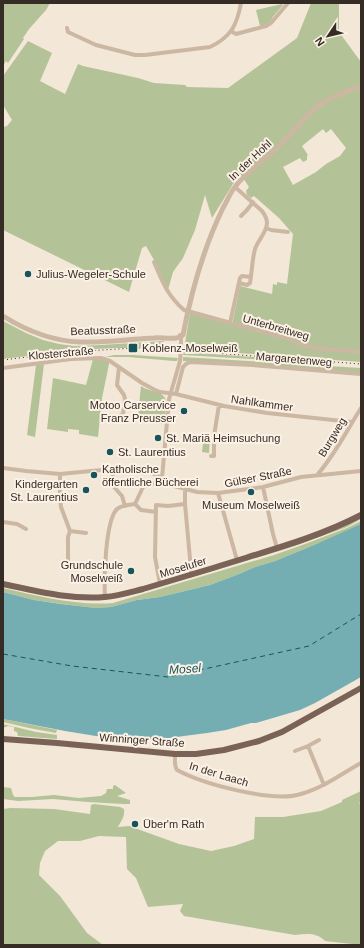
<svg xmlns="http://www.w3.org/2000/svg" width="364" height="948" font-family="Helvetica,sans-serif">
<rect width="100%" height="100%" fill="#f3e7d8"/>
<!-- green -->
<path fill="#b3c397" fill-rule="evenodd" d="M3,3H50L46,10L29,29L23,38L24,39L8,63L6,61L3,66Z
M311,3H338L339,5V32L361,62V362L184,349L190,313L232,325L240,286L272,294L273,284L277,285V282L287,284L293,234L279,218L254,196L251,198L247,195L246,191L249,187L241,175L233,184L212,218L205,195L195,230L183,258L173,272L168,290L154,260L146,246L142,248L129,292L3,230V127L7,126L12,120L3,105V76L28,41L52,53L40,81L65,94L78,64L83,66L138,78L154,83L185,85L187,87L228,88L297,38ZM323,129L326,133L331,129L346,148L340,156L326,164L316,172L293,185L283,167L300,158L303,162L307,160V156L308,155L302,146Z
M282,4L283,5L272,18V19L266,25L260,26L256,10Z
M3,321L26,333L43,340L59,344L74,346L101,345L164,341L163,348H114L76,350L3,359Z
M184,352L334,363V364L183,355Z
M114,355H133L178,358L177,361H174L128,357H105Z
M183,357L361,368V373L183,361Z
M93,359H100L109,362V364L102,398L98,437L79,434V430L68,429V432L47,429L53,378L86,385Z
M44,364L35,437L27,435L36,365Z
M141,386C149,392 162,390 166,400L165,424L154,423V419L142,418L140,416L138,415Z
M204,435L210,436L209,453L202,452Z
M361,517V519L347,527L289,548L190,578V577Z
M361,521V524L356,527L314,545L275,561L255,567L239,574L210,585L160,597L137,600L111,607L96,608L70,605L34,600L3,592V588C39,596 76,606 113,603L274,555L305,544L347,528Z
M3,719L57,730L56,733L29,728L3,722Z
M3,724L36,732L57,735V739L18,736L17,732L14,731V727L8,726L3,728Z
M115,785L126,793L117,796L130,800V804H123L88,802L53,799L18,801L3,799V787L11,788L13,795L15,797H32L54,795L79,798L101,796L106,793L107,789H113V786Z
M361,791V798H360L361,802L359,803L361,805V945L325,941C316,932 306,934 295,935L184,916L180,911L183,904L148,907L136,878L127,869L126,837L99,836L80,841H58L45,851L40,863L39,875L60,896L87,933L103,945H3V809L10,808L54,809L90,814L91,805L94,804L120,807L124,809C125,817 121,821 118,827L129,826L179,844L211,851L234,846L254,839L255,817H283L321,811L342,802V800Z"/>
<!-- water -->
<path fill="#75aeb2" d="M361,524V677L315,703L300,710L256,723H251L226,730L207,733L184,736L154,740L96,736L65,731L3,719V592L34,600L61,604L96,608L111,607L137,600L160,597L210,585L239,574L255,567L275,561L314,545Z"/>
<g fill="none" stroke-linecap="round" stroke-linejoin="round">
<!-- ferry -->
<path stroke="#18555b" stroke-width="1" stroke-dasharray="5 4" stroke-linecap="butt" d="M3,654L72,666L168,677L309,646L361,614"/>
<!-- minor -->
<path stroke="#ccb7a3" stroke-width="4" d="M67,28L68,32L96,45L135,55H145L210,47C231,37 237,25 241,3
M231,31L236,34L266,26L271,23L288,3
M235,187L262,211C265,215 267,218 267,223C267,232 258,240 255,249C252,260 252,272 250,283L247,285L239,283
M241,216L247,210L253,202
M266,228L271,230L288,232
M154,262C162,281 167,295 184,310L289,339L304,346L327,349L361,352
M230,323L240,278L242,276L251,277
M180,335L181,340V349
M3,368L71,359L101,358L110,361L142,383L155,390L160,392L176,394L224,406L267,413L352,422
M176,394L183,367L186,364L190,362L252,365L361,374
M118,417L123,414L125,399L124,395L117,385L119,367
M211,456H214V436L219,405
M3,468L26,471L60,474L112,469L152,473L162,478L164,482L170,485L197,492L218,493L263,487L301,477L361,471
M112,469L114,487L122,496L125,506
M60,474V499L61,507L70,531L86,533
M317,475C335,455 347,430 361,408
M162,478L169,399L180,361
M263,487L273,534L277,548
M185,490V504L191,570L192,574
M218,493L237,560
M156,512L141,510L135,504L143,487C152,483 154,486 162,478
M3,522L17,524L26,529
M70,531L68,537V568H71
M160,584L155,557L156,505L168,506L185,504
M105,597C104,580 105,521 117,509C122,505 129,505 135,504
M319,740L308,746L324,785
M295,751L308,746
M175,754C175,760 174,766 177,770C203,784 273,803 301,794C323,788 341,774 361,763"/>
<!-- tertiary -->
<path stroke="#ccb7a3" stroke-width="5" d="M3,316C27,331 52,341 80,342C105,343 129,339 154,338C162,337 178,341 183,335C191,293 204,247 223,208C227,201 230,193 235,187C247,170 267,159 281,144C293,132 304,117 317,107C328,98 348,91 361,86"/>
<!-- primary -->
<path stroke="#7a6356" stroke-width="6" d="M3,584C36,591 71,600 105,597C118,596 131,592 143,589C167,582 190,575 213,568C263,552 315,539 361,515
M3,739L57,743L175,754H196L224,750L259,741L282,732L361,688"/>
<!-- rail -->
<path stroke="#362c26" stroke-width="1" stroke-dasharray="1 3" stroke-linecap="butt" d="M3,360L69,352L135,348L187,351L361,364"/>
<!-- minor-bridge -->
<path stroke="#ccb7a3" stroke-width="4" d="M180,361L181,349"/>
</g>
<!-- markers -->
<g fill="#18555b" stroke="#fbf1e5" stroke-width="1.5">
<circle cx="28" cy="274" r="4"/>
<rect x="128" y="343" width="10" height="10" rx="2"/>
<circle cx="184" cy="411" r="4"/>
<circle cx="158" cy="438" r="4"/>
<circle cx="110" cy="452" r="4"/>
<circle cx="94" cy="475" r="4"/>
<circle cx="86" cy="490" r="4"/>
<circle cx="251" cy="492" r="4"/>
<circle cx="131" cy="571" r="4"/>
<circle cx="135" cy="824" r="4"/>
</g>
<g text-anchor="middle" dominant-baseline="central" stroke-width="4" stroke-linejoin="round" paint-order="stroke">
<!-- street labels -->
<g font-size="11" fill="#362c26" stroke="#fbf1e5">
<text transform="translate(250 160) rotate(-43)">In der Hohl</text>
<text transform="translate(276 327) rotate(16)">Unterbreitweg</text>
<text transform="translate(103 330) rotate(-2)">Beatusstraße</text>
<text transform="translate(61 353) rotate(-5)">Klosterstraße</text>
<text transform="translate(294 359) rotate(5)">Margaretenweg</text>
<text transform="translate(262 403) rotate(8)">Nahlkammer</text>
<text transform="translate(332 437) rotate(-59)">Burgweg</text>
<text transform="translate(258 477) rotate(-11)">Gülser Straße</text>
<text transform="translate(183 567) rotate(-17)">Moselufer</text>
<text transform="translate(142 740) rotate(4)">Winninger Straße</text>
<text transform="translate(219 774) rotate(17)">In der Laach</text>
</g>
<!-- poi labels -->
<g font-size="11" fill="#362c26" stroke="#fbf1e5" text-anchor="start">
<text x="36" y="274">Julius-Wegeler-Schule</text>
<text x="142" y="348">Koblenz-Moselweiß</text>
<text x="176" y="405" text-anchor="end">Motoo Carservice<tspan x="176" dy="13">Franz Preusser</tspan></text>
<text x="166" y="438">St. Mariä Heimsuchung</text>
<text x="118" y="452">St. Laurentius</text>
<text x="102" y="469">Katholische<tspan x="102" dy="13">öffentliche Bücherei</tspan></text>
<text x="78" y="484" text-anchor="end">Kindergarten<tspan x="78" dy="13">St. Laurentius</tspan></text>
<text x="251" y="505" text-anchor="middle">Museum Moselweiß</text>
<text x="123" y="565" text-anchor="end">Grundschule<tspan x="123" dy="13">Moselweiß</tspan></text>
<text x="143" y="824">Über'm Rath</text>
</g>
<!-- water labels -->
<g font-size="12" font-style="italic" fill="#18555b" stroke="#fbf1e5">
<text transform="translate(185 669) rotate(-4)">Mosel</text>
</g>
</g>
<!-- border -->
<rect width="364" height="948" fill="none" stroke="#362c26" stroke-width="8"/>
<!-- north arrow -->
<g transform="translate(328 36) rotate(235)" stroke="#fbf1e5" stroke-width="3" paint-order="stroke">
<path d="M0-3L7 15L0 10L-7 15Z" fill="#362c26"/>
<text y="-6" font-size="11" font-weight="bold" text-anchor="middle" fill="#362c26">N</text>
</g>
</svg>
